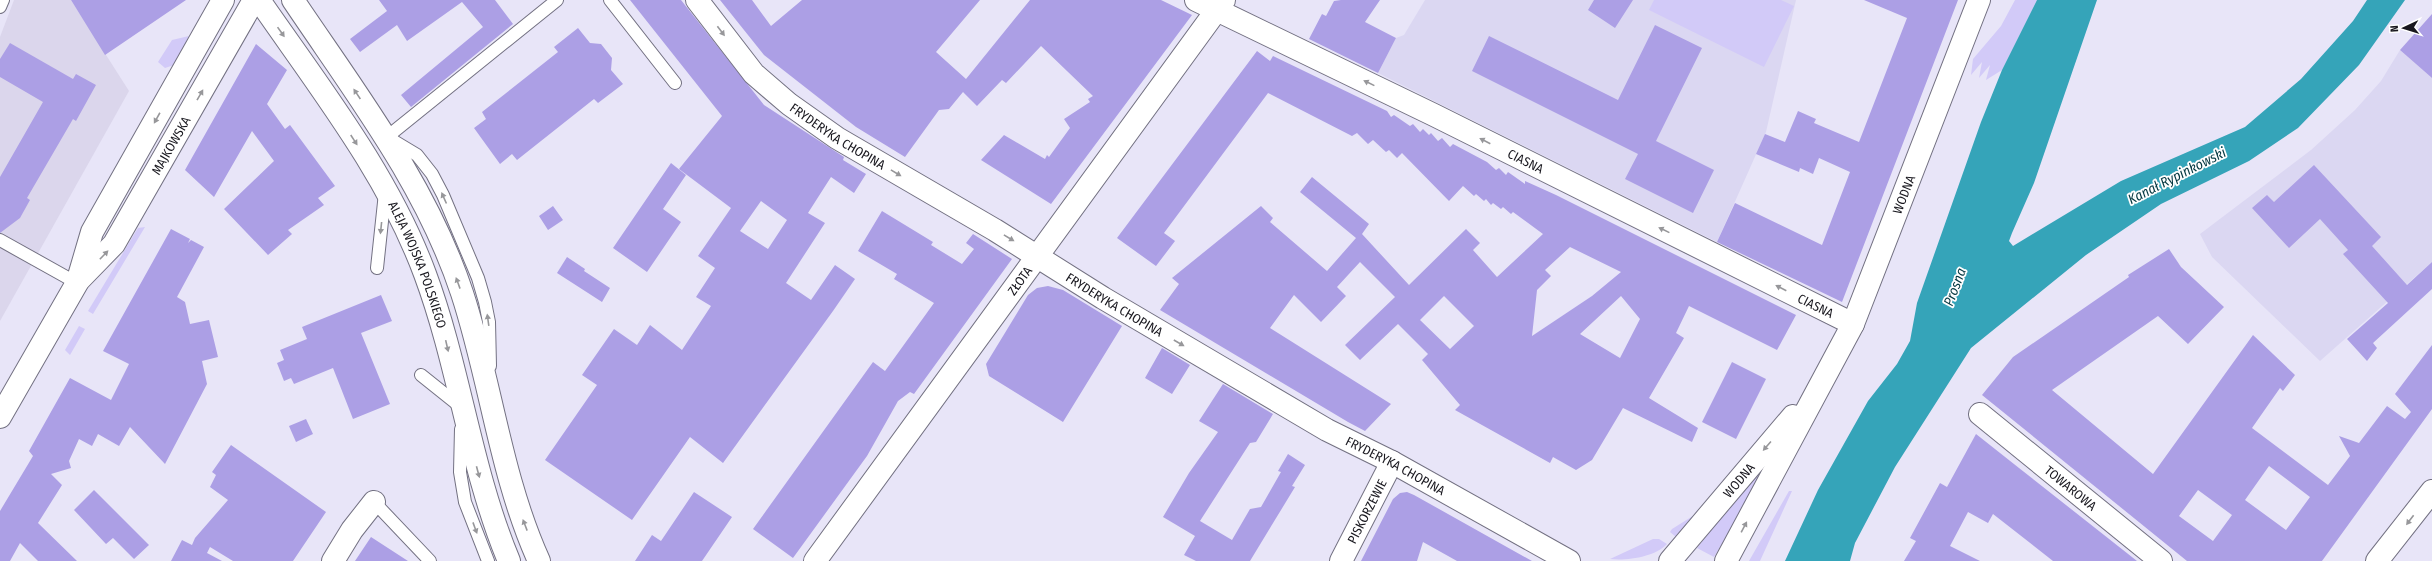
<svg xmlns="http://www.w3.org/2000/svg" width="2432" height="561" font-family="'Fira Sans Condensed',sans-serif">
<rect width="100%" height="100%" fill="#e8e5f8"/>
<!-- built -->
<path fill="#dbd7f2" d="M1425,0H1796L1766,132L1717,242L1378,73L1396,38L1404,35Z
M2400,50L2432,78V262L2320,361L2212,257L2200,234L2311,150L2355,110L2381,81Z"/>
<!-- industrial -->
<path fill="#dbd6ec" d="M14,0H71L129,91L0,321V37Z"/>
<!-- green -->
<path fill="#d2caf8" d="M1654,0H1781L1794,6L1764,67L1649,10Z
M2015,0H2037L2002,70L1986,80L1990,65L1979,78L1982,62L1971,75L1973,59L2001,26Z
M189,36L174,65L165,68L158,62L172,40Z
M145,227L93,314L88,311L138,228Z
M79,326L85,329L70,355L65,350Z
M1778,445L1780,448L1714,557L1697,548Z
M1789,491H1792L1760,561H1749Z
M1696,514L1676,537L1670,532L1672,529Z
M1653,539H1659L1667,544C1655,557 1627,561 1610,559Z"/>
<!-- water -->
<path fill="#35a4b9" d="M2037,0H2097L2034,183L2012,233L2009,241L2013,246L2121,181L2245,127L2301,79L2353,21L2367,0H2405L2359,65L2298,128L2249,161L2161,204L2086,255L1971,348L1895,467L1855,543L1850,561H1785L1818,490L1868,401L1897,364L1910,341L1917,303L1981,122L2002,70Z"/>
<!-- building -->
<path fill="#ac9fe5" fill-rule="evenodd" d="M71,0H186L105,55Z
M379,0H495L513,24L411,107L401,95L483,27L462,2L407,41L397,25L360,52L350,39L387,11Z
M630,0H681L764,105L844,157L843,160L866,174L854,193L831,177L808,213L825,223L786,283L811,300L835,265L855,279L833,311L723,463L690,437L632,520L545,460L597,385L582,375L614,329L637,345L650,325L682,350L711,306L696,297L715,268L698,256L731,208L679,169L722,116ZM761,201L787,220L768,249L740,231Z
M720,0H752L771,26L802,0H980L936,52L966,79L1030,0H1161L1192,15L1051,204L981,160L1004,135L1045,159L1047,155L1049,157L1070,128L1064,119L1090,102L1088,99L1093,96L1041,46L1006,83L1002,80L977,106L963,92L949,109L939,110L905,157L856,127L764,55Z
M1341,0H1380L1365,22L1396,38L1378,73L1309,39L1322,14L1326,16L1334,1Z
M1594,0H1633L1615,28L1588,10Z
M1864,0H1958L1842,302L1717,242L1735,203L1822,245L1850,172L1819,158L1813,174L1800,168L1799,172L1756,154L1765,134L1785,142L1798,111L1816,119L1814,123L1859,142L1907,18Z
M2432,14V78L2400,50Z
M1655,25L1702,48L1656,141L1714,170L1693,213L1625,179L1638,154L1472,71L1489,36L1618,100Z
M578,28L590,43L601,44L612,58L611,70L623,84L598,103L594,99L517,160L512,154L500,164L474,128L486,119L482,112L558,52L554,47Z
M10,43L73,79L76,74L96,85L76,121L73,119L27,198L30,200L20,218L0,233V177L43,102L0,77V59Z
M256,44L287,70L267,104L285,129L290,125L335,186L318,198L324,205L288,230L292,234L268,255L224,209L274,161L252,131L214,197L185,170Z
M1257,51L1270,61L1273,56L1387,111L1391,117L1394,115L1410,126L1413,124L1420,132L1423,129L1429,135L1431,133L1438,141L1442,138L1450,147L1453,144L1487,162L1496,170L1499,168L1506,175L1508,172L1525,184V181L1556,195L1796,315L1777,350L1689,306L1676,333L1684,338L1649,398L1698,428L1692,442L1623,408L1592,460L1576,470L1553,457L1550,463L1455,410L1460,405L1422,360L1428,354L1398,324L1360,360L1345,345L1395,297L1360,262L1337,287L1346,296L1321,322L1294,295L1270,328L1391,404L1365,431L1348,422L1160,310L1179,284L1172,278L1261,206L1273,218L1270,222L1327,271L1356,238L1300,192L1312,177L1369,224L1362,234L1409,285L1466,229L1480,243L1473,250L1497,277L1543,234L1513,212L1511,214L1503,207L1501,209L1493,203L1491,205L1486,199L1484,201L1476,194L1474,196L1463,186L1449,201L1402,153L1397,158L1389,150L1386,152L1373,140L1368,144L1357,133L1352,136L1268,93L1164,233L1175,241L1156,266L1117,238ZM1570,247L1621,272L1592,296L1532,336L1537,290L1551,276L1545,270ZM1444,296L1474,326L1450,349L1420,320ZM1621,296L1640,319L1620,358L1580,334Z
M671,163L686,175L663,209L681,222L647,272L613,248Z
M2314,165L2381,237L2372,246L2407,285L2432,262V289L2373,343L2377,348L2367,361L2347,339L2388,303L2343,254L2348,250L2320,219L2289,248L2252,208L2267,195L2274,202Z
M553,206L563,220L548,230L539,216Z
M882,211L933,242L931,245L962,264L974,249L966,243L973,234L1012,259L914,394L910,392L898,401L867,456L793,558L753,529L873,362L885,371L934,303L894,279L897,274L858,251Z
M171,229L190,239L188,243L191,240L204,247L177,297L185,302L190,324L209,320L218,357L202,361L207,384L165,464L130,427L119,446L98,434L92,446L79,439L69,461L71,468L51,474L62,485L38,523L77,561H38L20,543L10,561H0V511L33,456L29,451L70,378L111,400L129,364L103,351Z
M2169,249L2181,267L2224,307L2188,344L2158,316L2052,390L2153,474L2253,335L2295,375L2283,391L2280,388L2252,428L2328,485L2350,456L2339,436L2359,443L2387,406L2405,419L2411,412L2395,394L2432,345V409L2322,561H2187L1982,395L2013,357L2129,277L2128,275ZM2269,466L2310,497L2286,530L2245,500ZM2198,490L2232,515L2213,541L2179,516Z
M567,257L585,269L584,271L610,288L602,302L557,273Z
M1048,286L1063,290L1122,326L1063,422L989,376L986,364L1028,295L1037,288Z
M381,295L392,321L361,333L390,404L353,419L333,368L294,384L291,378L284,381L277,363L284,360L280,350L307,339L302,327Z
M1162,348L1190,365L1172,394L1145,378Z
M1732,362L1766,379L1736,439L1702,422Z
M1223,384L1273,414L1256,442L1250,443L1200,521L1232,540L1250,509L1261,507L1281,472L1278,471L1288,454L1305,465L1292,486L1295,487L1250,561H1196L1184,555L1195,536L1163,517L1189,473L1218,432L1199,421Z
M306,419L313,434L296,442L289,426Z
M1976,434L2019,468L2137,561H2053L1993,514L1988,523L1968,512L1950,546L1980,561H1904L1916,541L1910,538L1940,483L1947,487Z
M231,445L326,512L293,561H233L210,547L207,553L222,561H171L182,540L192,545L195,538L228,500L210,487L216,475L212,472Z
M94,490L149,545L134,559L113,538L106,544L74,510Z
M694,492L732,517L702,561H635L652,535L661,541Z
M1407,492L1414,495L1532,561H1457L1423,542L1417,561H1361L1393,499L1400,493Z
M371,537L408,561H355Z"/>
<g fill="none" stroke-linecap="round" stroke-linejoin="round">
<defs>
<path id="service" d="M610,0L675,83
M0,7L3,0
M0,240L77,283
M377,268L385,193
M490,366L489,322L485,302L478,278L443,195L432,174L417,155L387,137L557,0
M421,375L461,407
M461,429L460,472L465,502L488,561
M374,502L430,561"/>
<g id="minor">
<path id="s1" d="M697,0L754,74L789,104L837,138L995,230L1103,298L1327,430L1392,462L1569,561"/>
<path id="s2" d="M1196,0L1434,115L1853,324"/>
<path id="s3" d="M1980,414L2161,561"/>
<path d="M333,561L352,530L374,502"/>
<path id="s4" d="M815,561L1224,0"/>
<path id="s5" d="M1341,561L1392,462"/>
<path id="s6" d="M1670,561L1793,416"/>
<path id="s7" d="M1726,561L1853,324L1979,0"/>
<path d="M2377,561L2432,491"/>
</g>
<g id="secondary">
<path id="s8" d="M259,0C319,87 388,174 425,274C460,368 470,468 509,561"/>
<path d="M293,0C356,94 426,184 462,293C491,381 500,475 539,561"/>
<path id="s9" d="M79,280L114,244L254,0"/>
<path d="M0,417L77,283L92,232L223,0"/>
</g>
</defs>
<!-- service casing -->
<use href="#service" stroke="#737182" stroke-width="14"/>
<!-- minor casing -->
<use href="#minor" stroke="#737182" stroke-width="24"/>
<!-- secondary casing -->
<use href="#secondary" stroke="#737182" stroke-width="24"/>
<!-- service -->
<use href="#service" stroke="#fff" stroke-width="12"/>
<!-- minor -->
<use href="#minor" stroke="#fff" stroke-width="22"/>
<!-- secondary -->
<use href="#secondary" stroke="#fff" stroke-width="22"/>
</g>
<!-- one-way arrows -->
<defs><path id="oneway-solid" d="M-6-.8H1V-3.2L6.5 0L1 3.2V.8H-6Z"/></defs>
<g fill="#97979a">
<use href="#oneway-solid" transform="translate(721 31) rotate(53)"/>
<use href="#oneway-solid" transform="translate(281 32) rotate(55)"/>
<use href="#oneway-solid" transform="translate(1369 83) rotate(-154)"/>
<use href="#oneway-solid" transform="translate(357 94) rotate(-124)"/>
<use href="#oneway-solid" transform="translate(200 95) rotate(-60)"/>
<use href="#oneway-solid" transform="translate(157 118) rotate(119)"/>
<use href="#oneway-solid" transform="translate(354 140) rotate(57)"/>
<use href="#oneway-solid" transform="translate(1485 141) rotate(-153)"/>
<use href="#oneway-solid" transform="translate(896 173) rotate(31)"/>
<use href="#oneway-solid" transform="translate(444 198) rotate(-114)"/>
<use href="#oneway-solid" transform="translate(381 228) rotate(96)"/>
<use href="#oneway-solid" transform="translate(1664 230) rotate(-154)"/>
<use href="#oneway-solid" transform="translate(1009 238) rotate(31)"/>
<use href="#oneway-solid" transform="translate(104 255) rotate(-46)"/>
<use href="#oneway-solid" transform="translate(458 283) rotate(-110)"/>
<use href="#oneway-solid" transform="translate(1781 288) rotate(-153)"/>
<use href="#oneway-solid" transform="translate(488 320) rotate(-98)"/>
<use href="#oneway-solid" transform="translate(1179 343) rotate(30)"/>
<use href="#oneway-solid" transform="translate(447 346) rotate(77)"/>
<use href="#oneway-solid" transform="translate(1767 446) rotate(131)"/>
<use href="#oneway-solid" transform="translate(478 472) rotate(75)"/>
<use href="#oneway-solid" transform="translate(2410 520) rotate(127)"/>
<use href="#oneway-solid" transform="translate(525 525) rotate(-111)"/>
<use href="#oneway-solid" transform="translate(1744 527) rotate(-62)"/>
<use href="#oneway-solid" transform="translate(475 528) rotate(70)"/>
</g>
<g text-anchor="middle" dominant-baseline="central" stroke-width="3.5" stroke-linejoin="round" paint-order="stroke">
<!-- street labels -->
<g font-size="13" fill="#18171e" stroke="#fff">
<text stroke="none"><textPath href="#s1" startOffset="198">FRYDERYKA CHOPINA</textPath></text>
<text stroke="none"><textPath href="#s9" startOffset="164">MAJKOWSKA</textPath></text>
<text stroke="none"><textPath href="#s2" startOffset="367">CIASNA</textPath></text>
<text stroke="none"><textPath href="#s7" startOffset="408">WODNA</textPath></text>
<text stroke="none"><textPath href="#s8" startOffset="310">ALEJA WOJSKA POLSKIEGO</textPath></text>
<text stroke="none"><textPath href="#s4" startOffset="347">ZŁOTA</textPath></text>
<text stroke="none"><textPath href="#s1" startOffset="522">FRYDERYKA CHOPINA</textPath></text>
<text stroke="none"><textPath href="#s2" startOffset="691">CIASNA</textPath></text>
<text stroke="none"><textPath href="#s1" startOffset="846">FRYDERYKA CHOPINA</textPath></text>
<text stroke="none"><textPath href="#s6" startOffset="106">WODNA</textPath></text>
<text stroke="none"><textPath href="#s3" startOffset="117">TOWAROWA</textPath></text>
<text stroke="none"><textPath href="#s5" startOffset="56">PISKORZEWIE</textPath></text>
</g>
<!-- water labels -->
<g font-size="14" font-style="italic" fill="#043841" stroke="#fff">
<text transform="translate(2177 176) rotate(-27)">Kanał Rypinkowski</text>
<text transform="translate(1955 287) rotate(-69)">Prosna</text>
</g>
</g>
<!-- north arrow -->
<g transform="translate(2404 28) rotate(266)" stroke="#ffffff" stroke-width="3" paint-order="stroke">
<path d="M0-3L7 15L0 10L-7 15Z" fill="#18171e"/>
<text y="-6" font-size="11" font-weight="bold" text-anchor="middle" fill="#18171e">N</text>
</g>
</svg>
